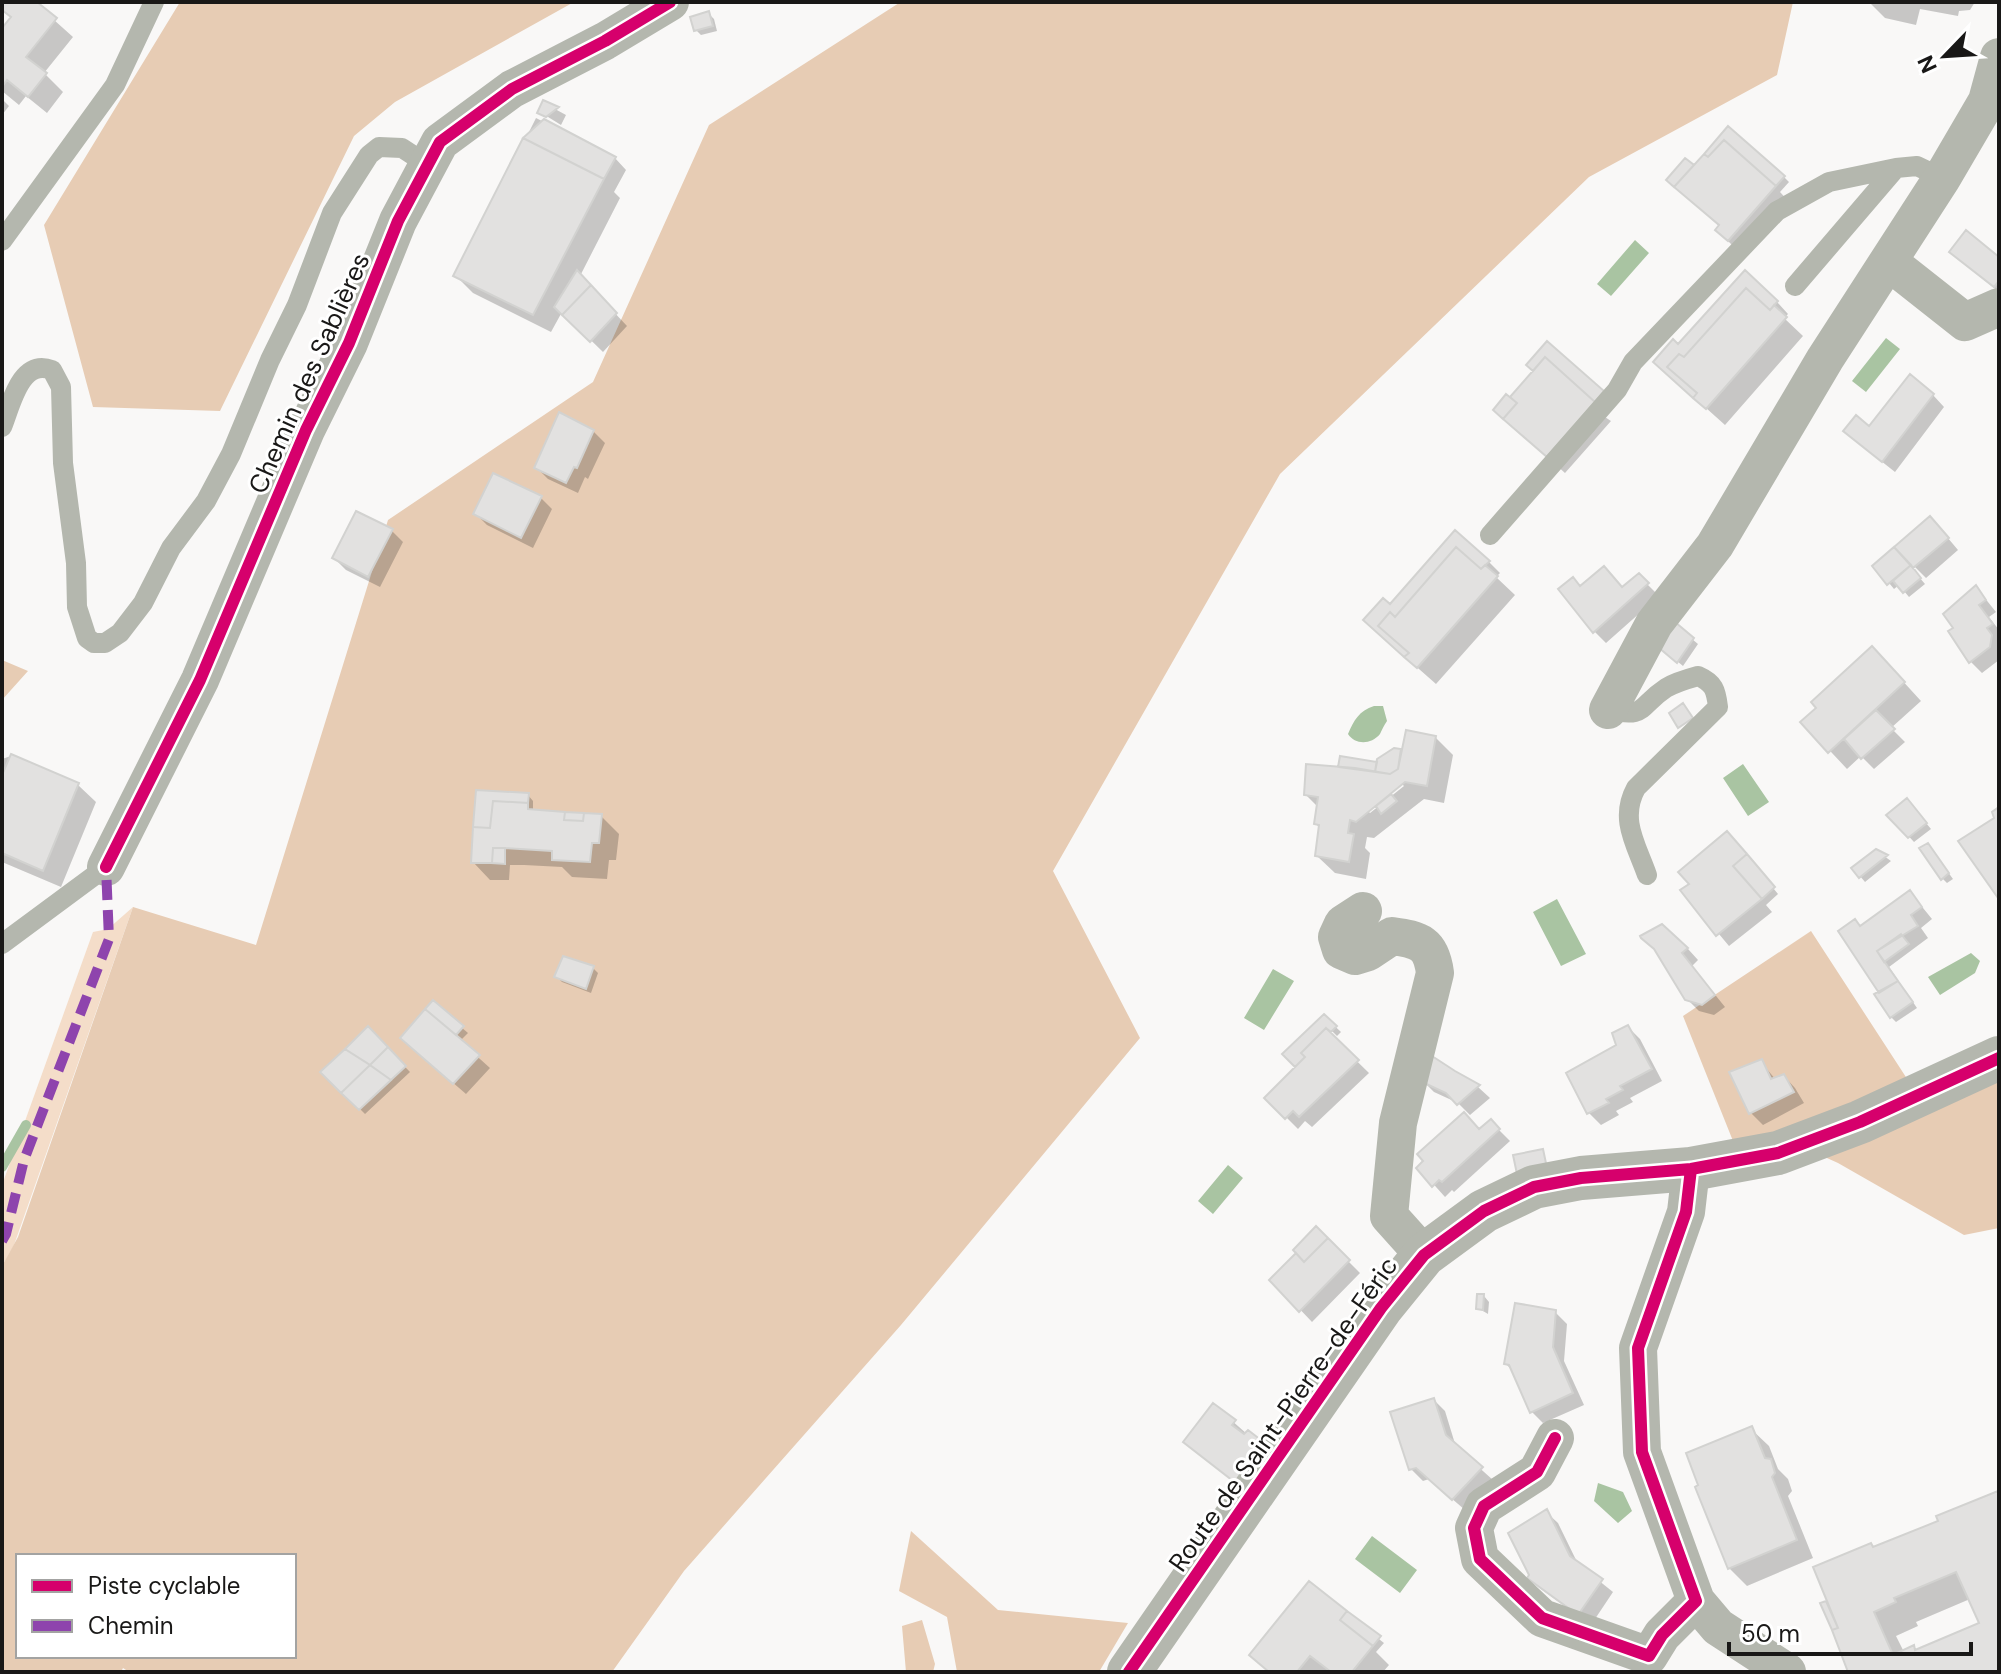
<svg xmlns="http://www.w3.org/2000/svg" width="2001" height="1674" font-family="'DM Sans',sans-serif">
<rect width="100%" height="100%" fill="#f9f8f7"/>
<!-- green -->
<path fill="#f4ddc9" d="M133,907L14,1245L2,1266V1185L93,932L108,929Z"/>
<!-- forest -->
<path fill="#e7ccb4" fill-rule="evenodd" d="M180,2H574L395,102L354,136L220,411L93,407L44,225Z
M905,2H1793L1777,75L1589,177L1280,474L1053,871L1140,1038L901,1325L684,1571L612,1672H129L123,1668L121,1672H2V1266L18,1237L133,907L256,945L388,520L593,382L709,125L899,3ZM18,1556H294V1656H18Z
M2,660L28,671L2,700Z
M1811,931L1928,1111L1999,1076V1228L1964,1235L1838,1163L1787,1140L1737,1151L1683,1016Z
M911,1531L998,1610L1128,1623L1099,1672H957L947,1617L899,1591Z
M922,1620L935,1664L933,1672H906L902,1626Z"/>
<!-- water -->
<path fill="#a9c4a2" d="M1635,240L1649,253L1611,296L1597,284Z
M1886,338L1900,349L1866,392L1852,381Z
M1374,706H1383L1387,721C1384,725 1382,730 1380,734C1371,745 1355,745 1348,734C1354,720 1359,711 1374,706Z
M1743,764L1769,802L1748,816L1723,778Z
M1557,899L1586,954L1561,966L1533,912Z
M1971,953L1980,961L1975,973L1940,995L1928,977Z
M1273,969L1294,981L1264,1030L1244,1018Z
M1228,1165L1243,1178L1213,1214L1198,1201Z
M1598,1483L1623,1492L1632,1511L1618,1523L1594,1501Z
M1372,1536L1417,1570L1400,1593L1355,1559Z"/>
<!-- shadow -->
<path fill="#0003" fill-rule="evenodd" d="M2,2H34L73,37L44,73L63,92L47,113L26,96L19,105L2,91V31L12,19L2,10Z
M1869,2H1975L1970,10L1959,11L1958,16L1920,9L1916,25L1885,18Z
M709,14L714,19L717,31L701,35L696,30Z
M2,99L9,106L2,115Z
M544,103L566,115L561,125L540,112Z
M536,118L615,158L626,170L614,192L620,198L580,276L627,326L603,352L562,312L551,332L473,293L455,275L531,134L529,132Z
M1784,177L1789,182L1780,192L1792,205L1735,248L1717,230L1720,227L1669,180Z
M1951,252L1999,259V292L1963,263Z
M1777,302L1788,314L1784,318L1803,336L1725,425L1667,373L1678,347Z
M1535,371L1611,421L1565,473L1507,421L1510,400Z
M1933,395L1944,407L1895,472L1857,442L1869,429Z
M593,431L605,443L588,479L585,477L578,493L548,479L536,467Z
M541,498L552,509L533,548L487,525L476,514Z
M392,531L403,542L380,587L346,570L334,558Z
M1942,531L1958,550L1926,578L1910,562L1908,564L1925,584L1909,597L1899,585L1894,589L1875,566Z
M1489,562L1500,573L1496,577L1515,595L1436,684L1377,632L1390,607Z
M1639,576L1659,596L1606,643L1594,631L1581,587L1623,589Z
M1976,587L1996,612L1989,617L1999,630V660L1982,673L1971,662L1950,632L1956,629Z
M1692,639L1698,644L1683,666L1666,652Z
M1889,666L1921,701L1891,728L1905,742L1874,769L1861,756L1847,769L1803,722Z
M1435,737L1453,755L1444,803L1424,799L1374,838L1367,837L1365,848L1370,853L1366,879L1335,873L1317,856L1321,829L1316,824L1318,807L1306,795L1340,769L1379,765L1400,751L1403,754ZM1401,783L1404,786L1370,813L1367,810Z
M11,756L78,785L96,802L61,887L2,862V759Z
M528,795L533,801V810L601,816L619,834L616,860H609L607,879L572,877L562,867L524,865H510L509,880H490L473,862Z
M1912,806L1931,829L1914,842L1889,815Z
M1932,850L1953,879L1947,883L1942,878Z
M1877,851L1891,861L1865,882L1854,869Z
M1756,867L1778,894L1766,905L1772,912L1729,946L1683,891Z
M1910,892L1932,919L1921,928L1928,938L1889,967L1917,1008L1896,1022L1891,1017L1881,993L1861,928Z
M1662,926L1679,939L1698,960L1692,966L1725,1007L1714,1015L1699,1011L1687,999Z
M593,968L598,973L591,993L562,982L557,977Z
M433,1003L468,1033L460,1041L490,1068L466,1094L414,1049Z
M1324,1016L1341,1032L1337,1036L1329,1028L1326,1031L1369,1073L1312,1127L1305,1121L1298,1129L1267,1098L1298,1068Z
M1628,1027L1640,1039L1662,1081L1630,1098L1633,1102L1616,1111L1619,1115L1601,1125L1589,1113L1569,1074L1618,1045Z
M368,1029L410,1072L365,1114L323,1072Z
M1433,1059L1478,1087L1490,1098L1470,1115L1458,1103L1434,1092L1422,1080Z
M1761,1062L1776,1080L1784,1076L1795,1088L1804,1103L1763,1125L1751,1113L1732,1073Z
M1491,1122L1510,1141L1454,1192L1452,1190L1445,1197L1419,1168L1480,1131Z
M1316,1229L1360,1273L1312,1322L1272,1280L1307,1263Z
M1484,1296L1489,1302L1488,1314L1478,1308Z
M1555,1312L1567,1324L1564,1361L1584,1405L1543,1423L1532,1412L1514,1372L1506,1364Z
M1434,1400L1445,1411L1456,1447L1493,1480L1465,1510L1429,1479L1423,1481L1411,1469Z
M1214,1405L1247,1434L1250,1494L1185,1441Z
M1751,1429L1769,1446L1778,1469L1788,1479L1792,1491L1788,1496L1813,1558L1747,1586L1729,1568Z
M1998,1493L1999,1672H1851L1826,1603L1832,1610L1875,1549L1940,1522ZM1970,1599L1982,1624L1917,1652L1913,1648L1904,1652L1896,1636L1918,1626L1916,1622Z
M1546,1512L1558,1523L1578,1564L1613,1592L1591,1625L1541,1589L1529,1578Z
M1346,1613L1384,1643L1376,1652L1389,1665L1383,1672H1268L1252,1655Z"/>
<g fill="none" stroke-linecap="round" stroke-linejoin="round">
<!-- stream -->
<path stroke="#a9c4a2" stroke-width="10" d="M2,1167L26,1125"/>
</g>
<!-- building -->
<path fill="#e2e1e0" stroke="#d2d2d0" stroke-width="2" fill-rule="evenodd" d="M2,2H37L57,18L26,57L47,73L28,97L7,80L2,87V28L11,17L2,10Z
M709,11L713,26L694,31L690,17Z
M543,100L559,107L546,117L537,113Z
M544,119L616,157L604,179L523,138Z
M1728,126L1785,176L1776,186L1724,140L1708,157L1704,154Z
M523,138L604,179L533,315L453,276Z
M1724,140L1776,186L1728,241L1715,230L1719,225L1674,187L1704,154L1708,157Z
M1685,158L1694,165L1674,187L1666,180Z
M1966,230L1999,257V281L1994,287L1949,252Z
M577,270L591,285L562,315L554,307Z
M1745,270L1778,301L1770,310L1746,288L1684,357L1679,354L1667,367L1697,393L1693,398L1653,362L1673,339L1678,344Z
M591,285L617,313L590,342L562,315Z
M1746,288L1770,310L1774,305L1787,317L1706,409L1693,398L1697,393L1667,367L1679,354L1684,357Z
M1547,341L1604,391L1595,402L1545,357L1533,371L1526,365Z
M1545,357L1595,402L1547,457L1503,419L1517,403L1510,397Z
M1910,374L1934,394L1882,462L1843,431L1856,415L1869,426Z
M1506,394L1517,403L1503,419L1493,410Z
M559,412L594,430L577,468L574,467L566,483L534,468Z
M493,473L542,496L521,538L473,514Z
M356,511L393,529L368,577L332,558Z
M1930,516L1949,538L1913,568L1894,547Z
M1455,530L1490,561L1481,569L1456,547L1395,617L1390,612L1378,626L1409,653L1404,657L1363,620L1383,598L1390,604Z
M1456,547L1481,569L1485,565L1498,576L1417,668L1404,657L1409,653L1378,626L1390,612L1395,617Z
M1894,547L1911,565L1887,585L1872,566Z
M1911,565L1921,578L1903,593L1893,581Z
M1604,566L1622,587L1639,573L1649,583L1593,633L1558,589L1573,577L1580,586Z
M1976,585L1986,600L1979,605L1993,624L1987,628L1992,635L1990,647L1969,663L1948,631L1953,628L1943,614Z
M1675,622L1694,638L1677,663L1658,647Z
M1872,646L1905,682L1828,753L1800,722L1816,708L1811,702Z
M1683,703L1693,718L1678,728L1669,713Z
M1876,710L1895,729L1861,759L1844,739Z
M1406,730L1436,736L1427,786L1405,782L1356,822L1350,820L1348,833L1354,834L1349,862L1315,856L1319,825L1314,824L1318,797L1304,795L1306,764L1355,768L1390,774L1398,769Z
M1394,748L1401,749L1398,769L1390,774L1375,772L1377,759Z
M11,754L79,783L43,871L2,853V775Z
M1340,756L1377,762L1375,772L1338,767Z
M476,790L529,793L528,803L493,801L490,828L473,827Z
M1391,794L1397,801L1381,814L1376,806Z
M1907,798L1927,823L1908,838L1886,815Z
M493,801L528,803V809L565,812L564,820L583,821L584,813L602,814L599,843H592L590,862L552,860V851L505,848H493L492,863H471L473,827L490,828Z
M1999,807V897L1998,898L1958,841L1994,818L1992,812Z
M565,812L584,813L583,821L564,820Z
M1727,831L1747,854L1733,866L1762,899L1716,936L1680,890L1689,884L1678,872Z
M1928,843L1949,873L1941,880L1919,848Z
M493,848H505V864L492,863Z
M1876,849L1888,855L1859,878L1851,868Z
M1747,854L1775,887L1762,899L1733,866Z
M1910,890L1922,907L1911,915L1918,926L1877,951L1898,981L1879,993L1838,931L1855,919L1860,926Z
M1662,924L1688,948L1682,953L1715,995L1702,1005L1685,1000L1654,949L1641,938L1640,936Z
M1901,934L1909,944L1884,962L1877,951Z
M563,956L594,966L586,989L554,977Z
M1898,981L1913,1002L1890,1018L1874,994Z
M433,1000L464,1026L456,1035L425,1009Z
M425,1009L480,1055L453,1084L400,1038Z
M1324,1014L1337,1026L1331,1032L1326,1028L1301,1053L1305,1057L1295,1067L1282,1054Z
M1628,1025L1652,1069L1620,1086L1623,1090L1606,1099L1609,1103L1587,1114L1566,1073L1616,1045L1612,1033Z
M368,1026L388,1047L370,1065L345,1049Z
M1326,1028L1359,1060L1299,1117L1293,1111L1285,1119L1264,1098L1305,1057L1301,1053Z
M388,1047L406,1066L391,1080L370,1065Z
M345,1049L370,1065L341,1093L320,1072Z
M1432,1056L1455,1071L1480,1085L1457,1105L1446,1093L1420,1081Z
M1762,1059L1771,1079L1784,1074L1794,1092L1749,1114L1729,1072Z
M370,1065L391,1080L359,1110L341,1093Z
M1464,1112L1479,1129L1491,1119L1500,1129L1442,1182L1439,1180L1432,1187L1416,1168L1423,1161L1417,1154Z
M1543,1149L1547,1168L1517,1174L1513,1155Z
M1316,1226L1328,1238L1304,1262L1293,1250Z
M1328,1238L1350,1260L1299,1312L1269,1280L1296,1253L1304,1262Z
M1477,1294H1484L1483,1310L1476,1309Z
M1515,1303L1556,1310L1553,1347L1573,1393L1530,1413L1509,1365L1504,1364Z
M1434,1398L1446,1435L1483,1467L1452,1500L1416,1468L1409,1470L1390,1412Z
M1213,1403L1236,1420L1232,1425L1244,1434L1248,1430L1266,1444L1237,1484L1183,1442Z
M1752,1426L1765,1458L1771,1459L1775,1473L1772,1477L1797,1540L1728,1569L1695,1487L1698,1485L1686,1453Z
M1998,1491L1999,1672H1848L1832,1630L1838,1628L1813,1567L1871,1543L1873,1547L1938,1521L1936,1516ZM1956,1572L1979,1623L1915,1650L1914,1645L1893,1655L1874,1612L1896,1602L1894,1598Z
M1547,1509L1570,1556L1603,1579L1578,1615L1527,1578L1529,1575L1508,1533Z
M1309,1581L1347,1611L1340,1620L1373,1646L1352,1672H1331L1310,1656L1297,1672H1269L1249,1655Z
M1826,1601L1838,1628L1832,1630L1820,1603Z
M1347,1611L1381,1636L1373,1646L1340,1620Z"/>
<g fill="none" stroke-linecap="round" stroke-linejoin="round">
<!-- service -->
<path stroke="#b4b7ae" stroke-width="20" d="M2,241L115,85L154,2
M1795,286L1896,168
M2,427C11,405 20,358 52,370L61,387L63,463L76,563L77,607L87,638L94,643H105L120,633L143,603L171,548L206,501L231,454L270,360L297,305L332,213L369,155L379,147L402,148L428,165
M1490,535L1617,390L1633,362L1777,211L1829,182L1896,168L1917,166L1942,178
M1608,710C1648,718 1637,707 1666,688C1676,682 1687,679 1698,676C1714,683 1716,690 1718,707L1636,788C1619,819 1636,844 1647,875
M2,944L106,867"/>
<!-- minor -->
<path stroke="#b4b7ae" stroke-width="38" d="M1889,262L1965,322L1999,307
M1608,710L1654,624L1715,545L1825,359L1942,178L1987,101L1999,57
M106,867L200,680L306,430L349,343L398,221L440,142L512,89L605,41L670,2
M1363,911L1343,924L1337,937L1341,950L1355,956L1368,952L1392,936C1420,940 1431,943 1435,973L1398,1123L1389,1216L1424,1255
M1555,1438L1537,1472L1484,1506L1474,1528L1480,1559L1542,1618L1649,1656L1662,1635L1696,1601L1642,1452L1638,1348L1686,1212L1691,1169
M1696,1601L1718,1627L1787,1672"/>
<!-- tertiary -->
<path stroke="#b4b7ae" stroke-width="44" d="M1129,1672L1381,1308L1424,1255L1484,1211L1534,1187L1581,1178L1691,1169L1778,1153L1860,1122L1999,1058"/>
<!-- quiet -->
<path stroke="#8e44ad" stroke-width="10" stroke-dasharray="20 10" stroke-linecap="butt" d="M2,1241L6,1234L24,1160L109,939L106,867"/>
<defs>
<path id="cycleway" d="M106,867L200,680L306,430L349,343L398,221L440,142L512,89L605,41L670,2
M1555,1438L1537,1472L1484,1506L1474,1528L1480,1559L1542,1618L1649,1656L1662,1635L1696,1601L1642,1452L1638,1348L1686,1212L1691,1169
M1129,1672L1381,1308L1424,1255L1484,1211L1534,1187L1581,1178L1691,1169L1778,1153L1860,1122L1999,1058"/>
</defs>
<!-- cycleway casing -->
<use href="#cycleway" stroke="#fff" stroke-width="17"/>
<!-- cycleway -->
<use href="#cycleway" stroke="#d6006c" stroke-width="12"/>
</g>
<g text-anchor="middle" dominant-baseline="central" stroke-width="6" stroke-linejoin="round" paint-order="stroke">
<!-- street labels -->
<g font-size="26" fill="#191817" stroke="#fff">
<text transform="translate(309 373) rotate(-66)">Chemin des Sablières</text>
<text transform="translate(1283 1414) rotate(-55)">Route de Saint-Pierre-de-Féric</text>
</g>
</g>
<!-- border -->
<rect width="2001" height="1674" fill="none" stroke="#191817" stroke-width="8"/>
<!-- legend -->
<rect x="16" y="1554" width="280" height="104" fill="#ffffff" stroke="#a3a3a2" stroke-width="2"/>
<rect x="32" y="1580" width="40" height="12" fill="#d6006c" stroke="#a3a3a2" stroke-width="2"/>
<text x="88" y="1594" font-size="24" fill="#191817">Piste cyclable</text>
<rect x="32" y="1620" width="40" height="12" fill="#8e44ad" stroke="#a3a3a2" stroke-width="2"/>
<text x="88" y="1634" font-size="24" fill="#191817">Chemin</text>
<!-- north arrow -->
<g transform="translate(1945 56) rotate(245)" stroke="#ffffff" stroke-width="6" paint-order="stroke">
<path d="M0-6L14 30L0 20L-14 30Z" fill="#191817"/>
<text y="-12" font-size="22" font-weight="bold" text-anchor="middle" fill="#191817">N</text>
</g>
<!-- scale -->
<path d="M1729 1642v12h242v-12" fill="none" stroke="#191817" stroke-width="4"/>
<text x="1741" y="1642" font-size="24" fill="#191817" stroke="#ffffff" stroke-width="6" paint-order="stroke">50 m</text>
</svg>
